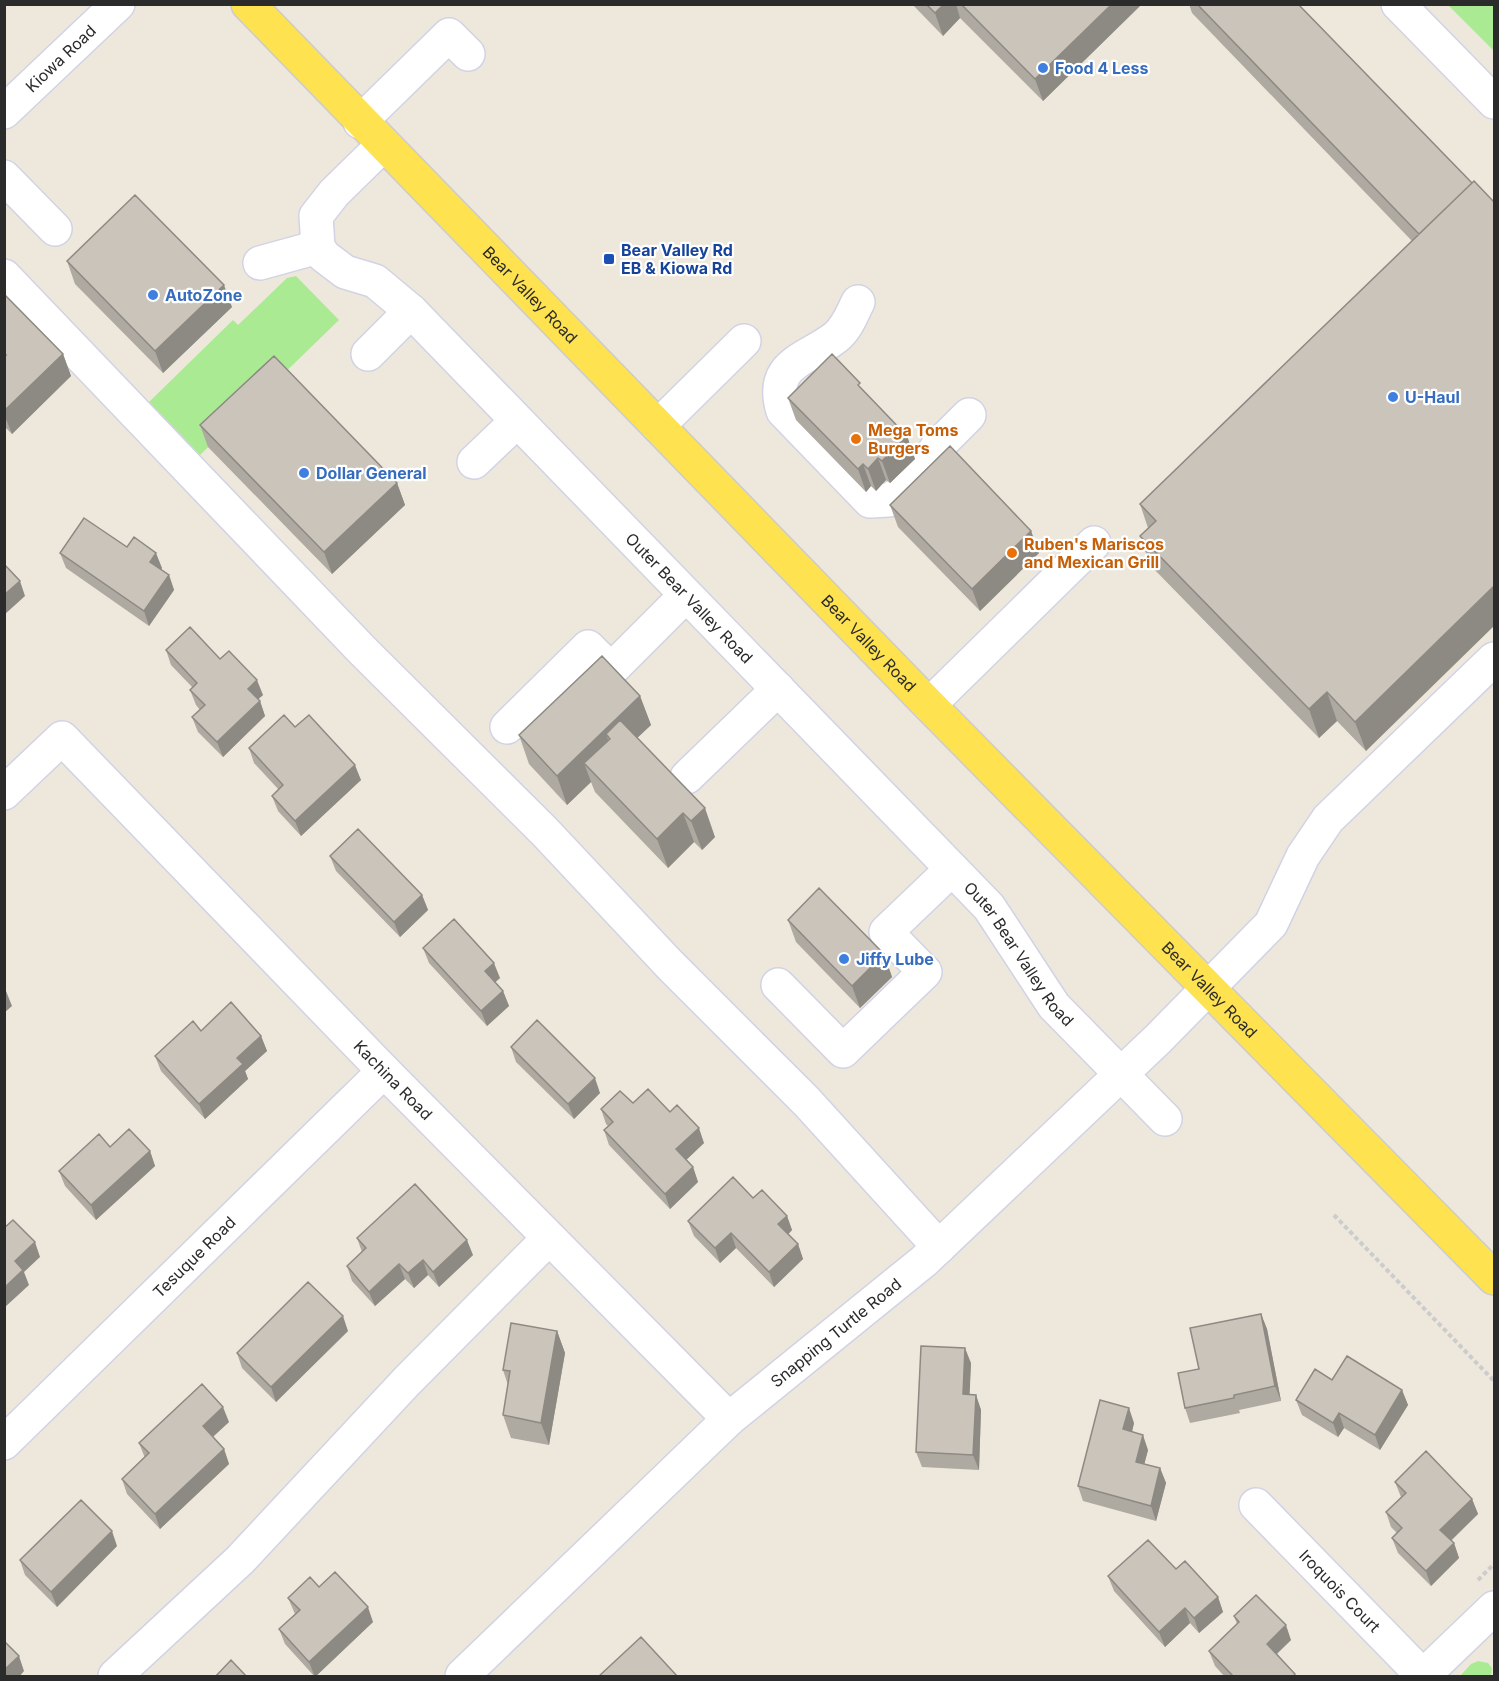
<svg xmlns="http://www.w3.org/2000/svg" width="1499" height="1681" font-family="Inter,sans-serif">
<rect width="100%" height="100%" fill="#eee8dc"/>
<!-- green -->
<path fill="#aaea93" d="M1448,5H1494V51Z
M296,276L339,320L200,455L149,402L233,320L238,325L287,278Z
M1478,1661L1488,1663L1492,1668L1491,1676H1460L1471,1664Z"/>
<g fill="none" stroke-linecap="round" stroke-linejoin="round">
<defs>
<g id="minor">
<path d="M1398,4L1494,102"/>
<path id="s1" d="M4,112L118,4"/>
<path d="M360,122L449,35L468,54"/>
<path id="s2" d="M383,145L334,193L316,216L318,247L324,256L345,272L375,281L411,311L989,907L1054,1006L1165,1119"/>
<path d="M4,177L55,229"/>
<path d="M260,263L318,247"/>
<path d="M4,276L362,650L545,832L670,965L807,1102L939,1247"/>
<path d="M858,302C852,314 847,328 836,337C807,360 768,363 783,411L870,501L889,500L908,488L919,477L937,447L969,415"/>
<path d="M368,354L411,311"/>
<path d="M658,426L744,341"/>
<path d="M474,462L517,421"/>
<path d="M929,705L1094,543"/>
<path d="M507,727L588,647L611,670L686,595"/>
<path d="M687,777L778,689"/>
<path id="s3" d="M4,793L62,738L384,1071L729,1419"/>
<path d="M778,985L843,1051L925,972L886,932L952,869"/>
<path id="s4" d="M4,1443L384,1071"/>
<path id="s5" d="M1256,1505L1423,1676"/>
<path d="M115,1676L240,1560L407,1381L549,1238"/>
<path id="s6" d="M462,1676L729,1419L924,1261L1158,1039L1271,924L1303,856L1328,819L1494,659"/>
<path d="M1423,1676L1494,1608"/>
</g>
<g id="major">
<path id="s7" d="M248,4L929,705L1494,1278"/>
</g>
</defs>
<!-- minor casing -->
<use href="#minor" stroke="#d1d3e5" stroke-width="36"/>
<!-- major casing -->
<use href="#major" stroke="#ccc" stroke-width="36"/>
<!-- path -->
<path stroke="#ccc" stroke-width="4" stroke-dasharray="4.5 3" stroke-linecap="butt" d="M1334,1215L1494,1381
M1478,1580L1494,1564"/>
<!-- minor -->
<use href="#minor" stroke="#fff" stroke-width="33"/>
<!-- major -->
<use href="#major" stroke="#ffe250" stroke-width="33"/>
</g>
<!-- wall -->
<path fill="#aea9a1" d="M912,4H1142L1043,101L960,18L943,36Z
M1189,4H1298L1472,183L1366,751L1337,721L1319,738L1150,565L1140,536L1148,528L1140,504L1412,241L1192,13Z
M67,261L232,307L163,373L75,284Z
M4,294L63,354L71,376L12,434L5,427Z
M862,390L907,436L915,459L890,483L886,480L876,491L871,486L866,492L796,420L788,398Z
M200,425L397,483L405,505L332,574L208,447Z
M890,505L1031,531L1039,553L980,611L898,527Z
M127,547L162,568L161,570L169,575L174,590L149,626L66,568L60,553Z
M166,650L220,659L263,695L258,699L260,701L265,716L223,757L198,732L192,717L200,710L196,705L190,690L193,688L171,665Z
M640,696L651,725L637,738L715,837L702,850L694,842L668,868L595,792L591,782L567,805L529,764L519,735Z
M295,727L361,780L301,836L278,811L272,796L279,790L254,763L249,748Z
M330,856L422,895L428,910L400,937L336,871Z
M788,920L884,954L892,977L860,1008L796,942Z
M423,948L500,978L495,982L503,991L509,1006L487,1026L429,963Z
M201,1031L261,1036L267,1051L245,1071L248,1079L205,1119L161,1071L155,1056Z
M511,1047L600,1093L574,1119L516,1062Z
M633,1103L670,1112L704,1143L686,1160L693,1167L698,1182L670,1209L609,1145L604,1130L608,1126L606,1124L601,1109Z
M110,1147L150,1151L155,1166L96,1220L65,1186L59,1171Z
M753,1198L787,1216L792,1230L788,1234L798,1244L803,1259L774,1287L736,1248L720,1263L694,1236L688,1221Z
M357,1238L473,1255L439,1287L428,1275L414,1288L405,1279L375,1306L352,1281L347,1266L362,1252Z
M1261,1314L1267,1329L1281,1401L1239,1410L1240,1413L1190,1423L1185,1408L1199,1369Z
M348,1331L276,1402L242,1368L237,1353Z
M557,1331L565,1353L549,1445L511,1438L503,1415L508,1385L503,1370Z
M971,1363L969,1395H976L981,1410L979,1470L922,1467L916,1452Z
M1332,1380L1402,1390L1408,1405L1380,1450L1344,1428L1338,1437L1302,1415L1296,1400Z
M229,1422L213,1437L224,1449L229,1464L160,1529L127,1494L122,1479L145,1458L139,1443Z
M1134,1423L1132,1432L1148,1450L1144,1464L1160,1468L1166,1483L1156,1521L1083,1501L1078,1486Z
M1395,1482L1472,1499L1478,1514L1451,1541L1454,1543L1459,1558L1431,1586L1398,1553L1392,1538L1397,1533L1391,1527L1386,1512L1401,1497Z
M117,1546L57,1607L25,1575L20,1560Z
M1176,1569L1218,1597L1223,1612L1199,1633L1190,1623L1165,1647L1114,1591L1108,1576Z
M319,1587L373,1622L315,1677L285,1644L279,1629L295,1614L288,1598Z
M1234,1616L1291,1640L1277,1654L1296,1677H1225L1215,1666L1209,1651L1237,1624Z"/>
<!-- shaded-wall -->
<path fill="#8d8983" d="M944,4H956L960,18L943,36L935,13Z
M1112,4H1142L1043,101L1035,79Z
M224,285L232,307L163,373L155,351Z
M63,354L71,376L12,434L4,414V411Z
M907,436L915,459L890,483L882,461Z
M878,458L886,480L876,491L868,469Z
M863,464L871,486L866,492L858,469Z
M397,483L405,505L332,574L324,552Z
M1031,531L1039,553L980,611L972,589Z
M156,553L162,568L155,577L150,562Z
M169,575L174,590L149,626L144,611Z
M20,581L25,596L4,615V595Z
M1494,586V626L1366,751L1355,722Z
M257,680L263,695L253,704L248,689Z
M1327,692L1337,721L1319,738L1309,709Z
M640,696L651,725L617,757L610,739L606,734L615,759L584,763L591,782L567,805L557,776Z
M260,701L265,716L223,757L217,742Z
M355,765L361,780L301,836L295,821Z
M705,808L715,837L702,850L691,821Z
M683,813L694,842L668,868L657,839Z
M422,895L428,910L400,937L394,922Z
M884,954L892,977L860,1008L852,986Z
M494,963L500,978L491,986L485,971Z
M6,991L12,1006L4,1013V993Z
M503,991L509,1006L487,1026L481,1011Z
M261,1036L267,1051L245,1071L248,1079L205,1119L199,1104L237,1058Z
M595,1078L600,1093L574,1119L568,1104Z
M699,1128L704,1143L682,1164L676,1149Z
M150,1151L155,1166L96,1220L91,1205Z
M693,1167L698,1182L670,1209L665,1194Z
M787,1216L792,1230L784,1239L778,1224Z
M731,1233L736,1248L720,1263L715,1248Z
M467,1240L473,1255L439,1287L433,1272Z
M35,1242L40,1257L24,1272L29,1285L4,1308V1288L15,1261Z
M798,1244L803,1259L774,1287L769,1272Z
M423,1260L428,1275L414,1288L408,1273Z
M399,1264L405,1279L375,1306L369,1292Z
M1261,1314L1267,1329L1281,1401L1275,1386Z
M343,1316L348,1331L276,1402L271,1387Z
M557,1331L565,1353L549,1445L541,1423Z
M965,1348L971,1363L969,1409L963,1394Z
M1402,1390L1408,1405L1380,1450L1375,1435Z
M976,1395L981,1410L979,1470L973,1455Z
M223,1407L229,1422L208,1441L203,1426Z
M1129,1408L1134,1423L1129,1444L1123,1429Z
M1339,1413L1344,1428L1338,1437L1333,1423Z
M1143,1435L1148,1450L1141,1477L1136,1462Z
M224,1449L229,1464L160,1529L155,1514Z
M1160,1468L1166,1483L1156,1521L1151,1506Z
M1472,1499L1478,1514L1446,1545L1440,1530Z
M112,1531L117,1546L57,1607L51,1592Z
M1454,1543L1459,1558L1431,1586L1426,1571Z
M1218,1597L1223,1612L1199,1633L1194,1618Z
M368,1607L373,1622L315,1677L309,1662Z
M1185,1608L1190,1623L1165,1647L1159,1632Z
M1286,1625L1291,1640L1272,1658L1267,1644Z
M19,1656L24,1671L19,1677H4V1670Z"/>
<!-- building -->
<path fill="#cac4bb" stroke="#8d8983" stroke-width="1.5" d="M926,4H944L935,13Z
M961,4H1112L1035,79Z
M1197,4H1298L1472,183L1419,234Z
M1474,181L1494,202V586L1355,722L1327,692L1309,709L1140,536L1156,521L1140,504Z
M135,195L224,285L155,351L67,261Z
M4,294L63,354L4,411V356L6,355L4,354Z
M832,354L860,383L858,385L907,436L882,461L878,458L868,469L863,464L858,469L788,398Z
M274,356L397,483L324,552L200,425Z
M950,446L1031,531L972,589L890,505Z
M84,518L127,547L134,537L156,553L150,562L169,575L144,611L60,553Z
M4,564L20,581L4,595Z
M190,627L220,659L229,651L257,680L248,689L260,701L217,742L192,717L205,705L190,690L197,683L166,650Z
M602,656L640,696L557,776L519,735Z
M284,715L295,727L309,715L355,765L295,821L272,796L283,785L249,748Z
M620,720L705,808L691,821L683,813L657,839L584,763L610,739L606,734Z
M358,829L422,895L394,922L330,856Z
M819,888L884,954L852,986L788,920Z
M454,919L494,963L485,971L503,991L481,1011L423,948Z
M231,1002L261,1036L237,1058L243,1064L199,1104L155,1056L193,1021L201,1031Z
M537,1020L595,1078L568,1104L511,1047Z
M648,1089L670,1112L677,1105L699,1128L676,1149L693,1167L665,1194L604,1130L613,1122L601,1109L620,1091L633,1103Z
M129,1129L150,1151L91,1205L59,1171L99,1134L110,1147Z
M733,1177L753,1198L762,1190L787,1216L778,1224L798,1244L769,1272L731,1233L715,1248L688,1221Z
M415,1184L467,1240L433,1272L423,1260L408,1273L399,1264L369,1292L347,1266L366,1248L357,1238Z
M13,1220L35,1242L15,1261L23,1270L4,1288V1228Z
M308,1282L343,1316L271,1387L237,1353Z
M1261,1314L1275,1386L1234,1395V1398L1185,1408L1178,1373L1199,1369L1190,1328Z
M511,1323L557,1331L541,1423L503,1415L510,1371L503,1370Z
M921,1346L965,1348L963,1394L976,1395L973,1455L916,1452Z
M1347,1356L1402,1390L1375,1435L1339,1413L1333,1423L1296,1400L1315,1369L1332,1380Z
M202,1384L223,1407L203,1426L224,1449L155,1514L122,1479L149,1453L139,1443Z
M1100,1400L1129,1408L1123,1429L1143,1435L1136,1462L1160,1468L1151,1506L1078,1486Z
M1426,1451L1472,1499L1440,1530L1454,1543L1426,1571L1392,1538L1402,1528L1386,1512L1406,1493L1395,1482Z
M81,1500L112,1531L51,1592L20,1560Z
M1148,1540L1176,1569L1185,1561L1218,1597L1194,1618L1185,1608L1159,1632L1108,1576Z
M335,1572L368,1607L309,1662L279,1629L300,1610L288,1598L310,1577L319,1587Z
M1256,1595L1286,1625L1267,1644L1295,1674L1293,1677H1234L1209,1651L1239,1622L1234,1616Z
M641,1637L678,1677H598Z
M4,1641L19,1656L4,1670Z
M231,1660L247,1677H215Z"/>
<!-- markers -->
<g fill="#3f7fe0" stroke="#fff" stroke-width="2">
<circle cx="1043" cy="68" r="6"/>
<circle cx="153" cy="295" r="6"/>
<circle cx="1393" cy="397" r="6"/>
<circle cx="304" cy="473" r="6"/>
<circle cx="844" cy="959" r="6"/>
</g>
<rect fill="#1a4fb4" stroke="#fff" stroke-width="2" x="603" y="253" width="12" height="12" rx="3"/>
<g fill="#e8710a" stroke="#fff" stroke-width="2">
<circle cx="856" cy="439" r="6"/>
<circle cx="1012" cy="553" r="6"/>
</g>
<g text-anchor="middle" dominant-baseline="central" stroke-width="4.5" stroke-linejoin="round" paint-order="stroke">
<!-- street labels -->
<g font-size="16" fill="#2b2b2b" stroke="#fff">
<text stroke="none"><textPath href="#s1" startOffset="78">Kiowa Road</textPath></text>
<text stroke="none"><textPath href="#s7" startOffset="405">Bear Valley Road</textPath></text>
<text stroke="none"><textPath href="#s2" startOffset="644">Outer Bear Valley Road</textPath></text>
<text stroke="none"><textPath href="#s7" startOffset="891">Bear Valley Road</textPath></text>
<text stroke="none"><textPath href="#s2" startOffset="1130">Outer Bear Valley Road</textPath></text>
<text stroke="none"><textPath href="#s7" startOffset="1377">Bear Valley Road</textPath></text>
<text stroke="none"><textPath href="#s3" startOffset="556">Kachina Road</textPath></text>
<text stroke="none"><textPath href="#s4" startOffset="266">Tesuque Road</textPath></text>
<text stroke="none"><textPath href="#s6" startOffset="508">Snapping Turtle Road</textPath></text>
<text stroke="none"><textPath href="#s5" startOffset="120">Iroquois Court</textPath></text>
</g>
<!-- shop labels -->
<g font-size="16" font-weight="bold" fill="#366cbe" stroke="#fff" text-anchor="start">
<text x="1055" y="68">Food 4 Less</text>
<text x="165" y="295">AutoZone</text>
<text x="1405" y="397">U-Haul</text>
<text x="316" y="473">Dollar General</text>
<text x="856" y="959">Jiffy Lube</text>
</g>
<!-- transit labels -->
<g font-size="16" font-weight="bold" fill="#164399" stroke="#fff" text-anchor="start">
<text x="621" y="250">Bear Valley Rd<tspan x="621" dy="18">EB &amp; Kiowa Rd</tspan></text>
</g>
<!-- food labels -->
<g font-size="16" font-weight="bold" fill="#c56008" stroke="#fff" text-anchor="start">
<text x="868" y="430">Mega Toms<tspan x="868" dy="18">Burgers</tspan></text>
<text x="1024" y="544">Ruben's Mariscos<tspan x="1024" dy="18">and Mexican Grill</tspan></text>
</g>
</g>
<!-- border -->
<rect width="1499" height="1681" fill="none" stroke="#2b2b2b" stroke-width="12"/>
</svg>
